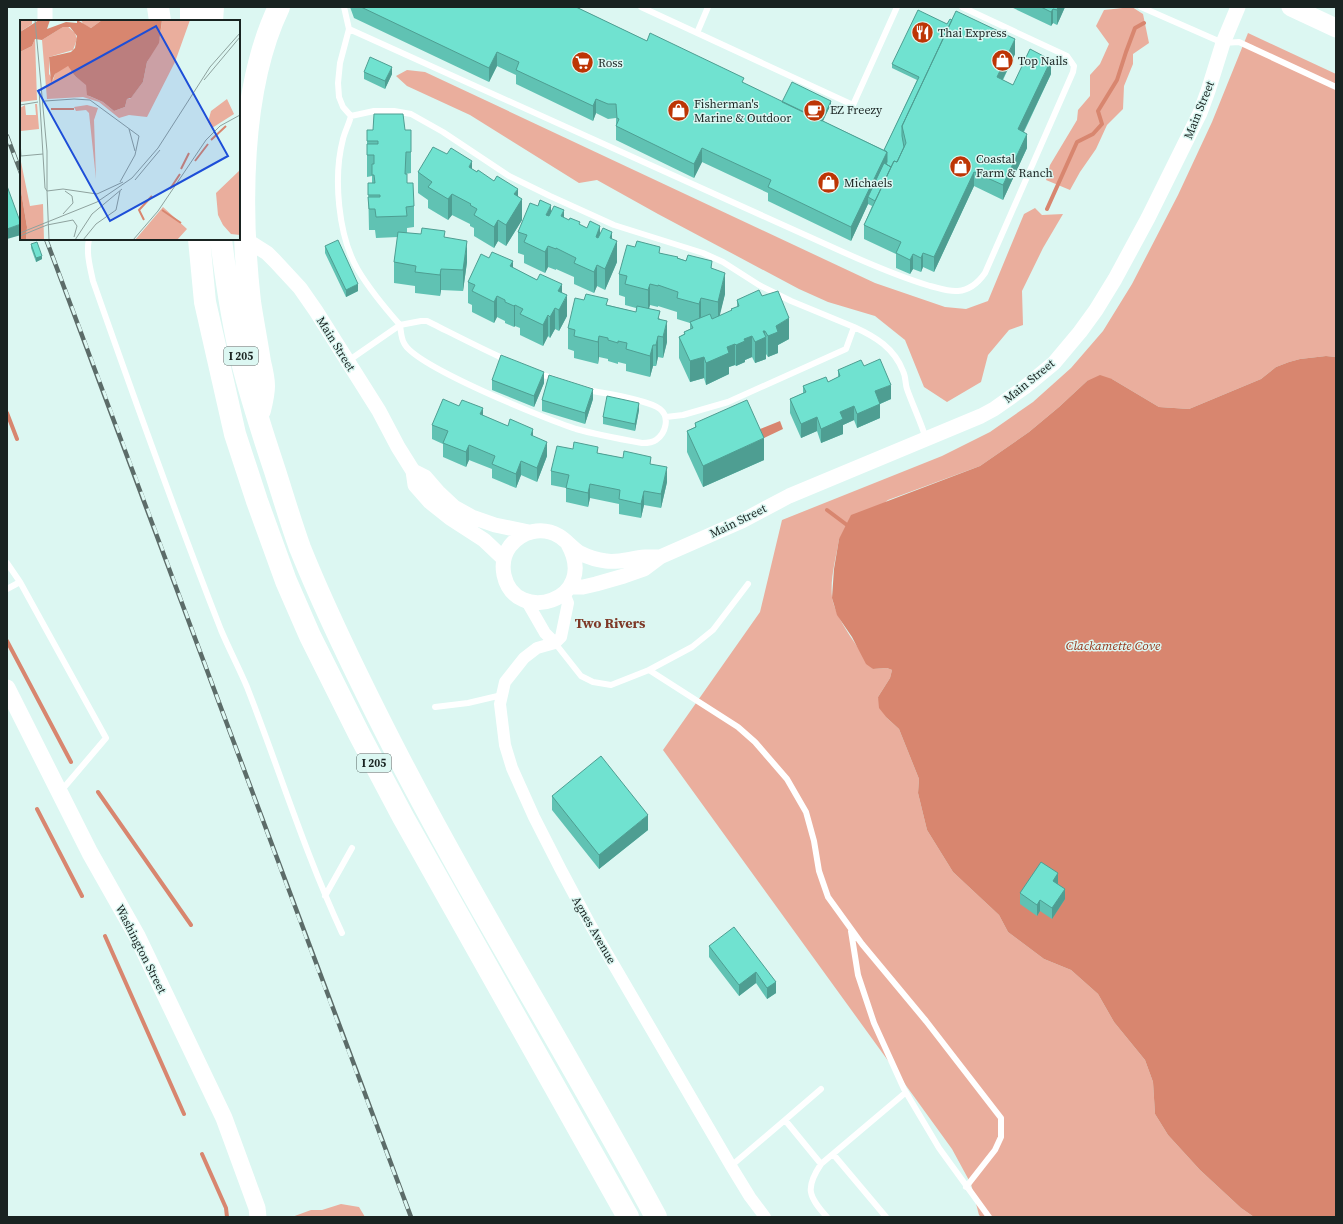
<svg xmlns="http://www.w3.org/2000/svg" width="1343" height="1224" font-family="'Source Serif 4',serif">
<rect width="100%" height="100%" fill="#dcf7f2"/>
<!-- green -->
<path fill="#eaae9d" d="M1132,7L1143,14L1149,43L1133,54V64L1124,86L1123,109L1107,125L1096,149L1080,172L1070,190L1046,180L1050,165L1077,120L1078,110L1090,96V75L1100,64L1109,44L1096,26L1104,10Z
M1248,33L1336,74V357L1326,356L1300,359L1289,362L1276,367L1261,379L1189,409L1159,407L1112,379L1087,381L1059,407L1029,432L980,466L888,500L839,539C836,558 830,578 832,597C835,619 861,651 873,669L887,668L892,670L890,678L878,697L887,718L899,729L919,779L918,793L927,830L953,872L999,915L1008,932L1044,959L1071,970L1098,994L1114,1022L1145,1060L1153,1082L1155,1114L1168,1135L1200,1170L1241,1208L1254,1217H981L979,1215L971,1184L952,1149L663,750L760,612L782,520L942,456L990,432L1033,402L1071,368L1103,331L1132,284L1178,195L1212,122Z
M407,70L425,72L875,283L945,307L966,309L988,301L1024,214L1035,208L1042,215L1063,214L1043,248L1022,291L1023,325L1009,330L988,355L981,382L947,402L924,387L905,340L875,316L828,302L799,289L658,214L597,180L579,183L470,115L407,86L396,76Z
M341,1204L359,1207L365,1217H292L311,1210H322Z"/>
<!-- water -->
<path fill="#d8866f" d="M1326,356L1336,357V1217H1254L1241,1208L1200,1170L1168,1135L1155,1114L1153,1082L1145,1060L1114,1022L1098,994L1071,970L1044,959L1008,932L999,915L953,872L927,830L918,793L919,779L899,729L887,718L879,708L878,697L890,678L892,670L887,668L873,669L866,664L852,637L837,615L832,598L834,569L839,539L851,515L980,466L1029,432L1059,407L1087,381L1100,375L1112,379L1159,407L1189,409L1261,379L1276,367L1289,362L1300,359Z
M780,421L783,429L764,438L760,429Z"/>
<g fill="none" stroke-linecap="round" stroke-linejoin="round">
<!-- stream -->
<path stroke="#d8866f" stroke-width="4" d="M1047,209L1077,142L1093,134L1102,124L1098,111L1117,80L1126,52L1135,28L1144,23
M7,413L17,439
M827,510L847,525
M7,641L71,762
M98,792L191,925
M37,809L82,896
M105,936L184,1114
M202,1154L226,1208L227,1217"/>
<!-- service -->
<path stroke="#fff" stroke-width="6" d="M344,7L349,29L340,63L338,83L339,97L343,107L351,116
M641,7L853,105L897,7
M1141,7L1223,43L1239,42L1336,87
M349,29L843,252C872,265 900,277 930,286C939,288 948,292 958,291C970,290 978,283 985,273L1073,72L1074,66L1067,56L962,7
M697,33L708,7
M89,239C86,253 90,267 93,281C134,398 176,515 221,630C229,649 239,668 247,687C279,769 305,853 342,933
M421,321H427L433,324C471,343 509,363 549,377C563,382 578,387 593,391C608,394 649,400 660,409C670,417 666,433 656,440C652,443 646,443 642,443C620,439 598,435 576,429C548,420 414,366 404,343C401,338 401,331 400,325Z
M854,327C876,337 894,348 903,371C906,377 905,383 907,389C913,406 921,422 926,439
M348,361L400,325C385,308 370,290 358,270C338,236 333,177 343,139C345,131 349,124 351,116L374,111H394L411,114L443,132L509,176L550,196L614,225L703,253L723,262L759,285L791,301L854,327L846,349L728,402L683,415L666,417
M7,563L20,582L7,589
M20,582L106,738L61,791
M555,643L581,676L593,682L611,685L649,670L692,647L713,630L748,584
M649,670L738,727L755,742L787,779L806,812L814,841L819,871L828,897L862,944L926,1021L1001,1118V1137L995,1150L966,1187
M435,707L468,703L502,695
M325,896L352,848
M851,931L858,975L874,1023L904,1089L939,1148L989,1217
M785,1120L821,1089
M833,1154L886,1217
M731,1166L785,1120L821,1164
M827,1217C808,1196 805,1188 821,1164L905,1093"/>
<!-- minor -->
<path stroke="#fff" stroke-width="12" d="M564,593L568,603L561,637L555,643L537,648L524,658L505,682L500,704L505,745L512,768L534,817L560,868L591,926L731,1166L750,1197L765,1217
M526,600L545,633L555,643"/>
<!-- tertiary -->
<path stroke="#fff" stroke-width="15" d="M45,7V21
M240,236L267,253L275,261L300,288L316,311L379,411L398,447L413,471L415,485L430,502L450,518L484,540L504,559
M413,471L425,477L438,492L454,507L472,517L495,525L529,532
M568,544C600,601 515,626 504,575C502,565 504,554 510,546C522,531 542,526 559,536C566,540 572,548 580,553C588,557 597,560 606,561C619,563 631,558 645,557C650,557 655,557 660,557
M570,587H583L596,584L624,576L644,569L660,557L742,521L789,496L981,416L994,409L1025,387L1054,363L1080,332L1096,310L1115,279L1148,218L1200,113L1208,91L1223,43L1238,7"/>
<!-- secondary -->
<path stroke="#fff" stroke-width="17" d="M7,688L90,853L137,936L159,982L224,1118L257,1208L258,1217"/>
<!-- primary -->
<path stroke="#fff" stroke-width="19" d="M1291,7L1336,28"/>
<!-- motorway -->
<path stroke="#fff" stroke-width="22" d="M158,7L160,21
M191,21V7
M212,21L213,7
M199,239L205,302L235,434L257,501L286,581L310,636L359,734L403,817L628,1217
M221,239C226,280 232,321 242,362C251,398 263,435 275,471C283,496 291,523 300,548C329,620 364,690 399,758C480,914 573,1063 656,1217
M260,410C262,402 264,394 264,386C264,378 262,370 260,362C257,342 253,322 250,302C240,212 239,90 279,7"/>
<defs>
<path id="rail" d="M7,136L21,173
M46,239C170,564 287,892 411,1217"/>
</defs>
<!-- rail casing -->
<use href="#rail" stroke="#5c6c69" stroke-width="4.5"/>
<!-- rail -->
<use href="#rail" stroke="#dcf7f2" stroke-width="3" stroke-dasharray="9" stroke-linecap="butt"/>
</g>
<!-- wall -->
<path fill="#60c2b3" d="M350,7H576L647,41L744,83L782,102L831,104L823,121L884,150L917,80L892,68V64L947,24L1015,54L1003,80L1013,85L1051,74L1024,132L1027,148L1003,200L974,186L934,272L923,267L921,272L913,269L910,274L896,268V254L864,239V225L872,206L868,204L851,241L768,201V193L702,162L694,178L616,140V118L608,119L596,113L593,121L516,84V75L497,66L489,82L354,18Z
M1011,7H1065L1057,25L1053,23L1051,26Z
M364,72L392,74L385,89L364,79Z
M367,130H411V173L406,174L407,183L414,206V227L407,228V233L445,237L467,262L463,291L441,290L440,296L415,293V286L394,283V262L398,237L376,238L375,230H369L368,183H372V176L367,177Z
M472,169L494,181L518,196L522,220L506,246L498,241L494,248L474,236V228L470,226V224L452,215L448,220L428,208V200L418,193V172Z
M551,211L564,218L612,239L617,262L605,290L597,286L594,293L574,284V277L556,269V270L548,267L545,273L524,263V255L518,253V232Z
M31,244L42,259L36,262L31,248Z
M325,246L358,291L346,297L325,253Z
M660,253L712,268L725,294L719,316L731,311V309L737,307V300L762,296L789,339L778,345V353L768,357L766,354V359L755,363L752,357L745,360V362L736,366L735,365L729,367V374L706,385L704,378L690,382L679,358V337L684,334V332L690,329V323L677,319V312L658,306V307L650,305L649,309L660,319L667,342L663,358L658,357L656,366H653L650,377L626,371V364L618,362V364L608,361V359L599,357L598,364L574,358V351L568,349V328L584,300L608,305L636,312V308L625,305V297L619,295V274Z
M489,258L513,268L562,292L567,316L559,331L555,329L550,338L548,336L543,346L520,335V328L515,326L514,327L505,323V321L497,317L494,323L472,312V305L468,303V282Z
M864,366L891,399L880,404V418L857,428L854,420L843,425V434L821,443L817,431L801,438L790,413V399L803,393V386L828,382L838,377V370Z
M492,380L544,383L534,407L492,390Z
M593,399L585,424L542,411V400Z
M639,410L635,431L603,424V417Z
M483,416L533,436L547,456L537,482L521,475L516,488L492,478V469L469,460L466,467L443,457V444L432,439V425Z
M695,423L764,460L703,487L687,452V431L695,427Z
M573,449L598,453L651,464L667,482L661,508L644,505L641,518L619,514V504L590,498L588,507L566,502V488L551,485V471Z
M552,796L648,830L599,869L552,810Z
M1058,884L1065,899L1052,919L1040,911L1037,916L1020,904V893Z
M709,946L776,982V993L767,999L756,983L739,996L709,957Z"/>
<!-- shaded-wall -->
<path fill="#4e9e92" d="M1058,7H1065L1057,25V10Z
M1053,9V23L1051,26V12Z
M1015,39V54L997,91V77Z
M497,52V66L489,82V68Z
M1051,60V74L1018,143V129Z
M392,67V74L385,89V81Z
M596,99V113L593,121V106Z
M831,101V104L820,127V123Z
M1027,134V148L1003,200V185Z
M702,148V162L694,178V164Z
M887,152V166L868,197V204L851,241V227Z
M472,161V182L469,167Z
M974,172V186L934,272V257Z
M518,189V205L522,199V220L506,246V225L514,194Z
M452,194V215L448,220V199Z
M551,205V226L546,215Z
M564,210V231L561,216Z
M498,220V241L494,248V227Z
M21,224V235L7,239V229Z
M600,226V247L596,237Z
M612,232V252L617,241V262L605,290V269L610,238Z
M467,241V262L463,291V270Z
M548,246V267L545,273V252Z
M923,253V267L921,272V258Z
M913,254V269L910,274V260Z
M42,256V259L36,262V258Z
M513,261V282L510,266Z
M597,265V286L594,293V272Z
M441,269V290L440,296V275Z
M725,273V294L718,323V302Z
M358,284V291L346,297V290Z
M562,284V305L567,295V316L559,331L558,291Z
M650,284V305L648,311V290Z
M497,296V317L494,323V302Z
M701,298V319L699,325V304Z
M515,305V326L514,327V306Z
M555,308V329L550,338V317Z
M548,315V336L543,346V325Z
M789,318V339L778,345V353L768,357V336L776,326Z
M667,321V342L663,358V337Z
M763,331H765V338L766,337V359L755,363V342Z
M599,336V357L598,364V342Z
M658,336V357L656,366V345Z
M752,336V357L745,360V362L736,366V345L744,339Z
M735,344V365L729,367V374L706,385V363L727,347Z
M653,345V366L650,377V356Z
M704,357V378L690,382V361Z
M544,372V383L534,407V396Z
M891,385V399L875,406V391Z
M593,389V399L585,424V413Z
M639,403V410L635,431V424Z
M880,404V418L857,428V414Z
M854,406V420L843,425V434L821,443V429L840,412Z
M483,408V423L480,414Z
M817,417V431L801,438V424Z
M533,429V443L531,435Z
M764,438V460L703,487V466Z
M547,442V456L537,482V468Z
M469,445V460L466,467V452Z
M521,461V475L516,488V474Z
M667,467V482L661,508V494Z
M590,484V498L588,507V493Z
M644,491V505L641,518V504Z
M648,815V830L599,869V855Z
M1058,873V884L1053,892V881Z
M1065,889V899L1052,919V908Z
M1040,900V911L1037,916V905Z
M756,972V983L739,996V985Z
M776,982V993L767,999V988Z"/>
<!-- building -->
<path fill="#70e2d0" stroke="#4e9e92" d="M361,7H576L647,41L650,33L744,78L742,82L887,152L851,227L768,187L771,180L702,148L694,164L616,126L619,119L617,118L616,104H608L596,99L593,106L516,70L519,62L497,52L489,68Z
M1041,7H1058L1057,10L1053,9L1051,12Z
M918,10L947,24L950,19L952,20L902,126V136L904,147L897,162L894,161L891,167L886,164L887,162V152L884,150L919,77L892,64Z
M956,11L1015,39L997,77L1013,85L1030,49L1051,60L1018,129L1027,134L1003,185L974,172L934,257L923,253L921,258L913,254L910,260L896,253L901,242L864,225L894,161L897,162L906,143L902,126Z
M370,57L392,67L385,81L364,72Z
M792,82L831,101L822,121L782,102Z
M374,114H403L405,130H411V152H406L405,174H407V183H413L414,206L406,207L407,216L376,217L375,209H369L368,197H380V195H368V183H375L374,175H372V164H374V155H367V144H378V141H367V130H373Z
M433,147L447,154L451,148L472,161L469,167L477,172L478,170L494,181L497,176L518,189L514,194L522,199L506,225L498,220L494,227L474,215L477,209L470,205L471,204L452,194L448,199L428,187L432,182L418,172Z
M884,163L891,167L875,201L868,197Z
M7,186L21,224L7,229Z
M540,200L551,205L546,215L549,216L554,206L564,210L561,216L569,220L570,218L580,222L579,224L587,228L590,221L600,226L596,237L598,238L603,228L612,232L610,238L617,241L605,269L597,265L594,272L574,263L576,258L556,248V249L548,246L545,252L524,242L527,235L518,232L530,203L538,206Z
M422,228L445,231L444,237L467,241L463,270L441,269L440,275L415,272L416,266L394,262L398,232L421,234Z
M338,240L358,284L346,290L325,246Z
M637,241L660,247L659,253L678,257L677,258L686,261L688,255L712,261L711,268L725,273L718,302L701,298L699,304L677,298L678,292L658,285V286L650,284L648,290L625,284L627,276L619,274L627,245L635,247Z
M37,242L42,256L36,258L31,244Z
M492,252L513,261L510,266L537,280L540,274L562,284L558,291L567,295L559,310L555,308L550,317L548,315L543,325L520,314L523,309L515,305L514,306L505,302V300L497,296L494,302L472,291L475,285L468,282L481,254L489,258Z
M759,290L762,296L778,291L789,318L776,326L778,332L768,336L765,331H763L766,337L755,342L752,336L744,339L745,341L736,345L735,344L727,347L729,353L706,363L704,357L690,361L679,337L685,334L684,332L693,328L690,322L710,314L712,319L732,310L731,309L739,306L737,300Z
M586,294L608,299L606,305L636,312L637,306L660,311L658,319L667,321L663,337L658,336L656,345H653L650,356L626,349L627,343L618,341V343L608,340V338L599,336L598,342L574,336L575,330L568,328L575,298L584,300Z
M501,355L544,372L534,396L492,380Z
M880,359L891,385L875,391L880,404L857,414L854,406L840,412L843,419L821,429L817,417L801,424L790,399L806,392L803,386L826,377L828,382L840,376L838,370L861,360L864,366Z
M549,375L593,389L585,413L542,400Z
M607,396L639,403L635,424L603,417Z
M443,399L459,406L462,400L483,408L480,414L508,426L510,419L533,429L531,435L547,442L537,468L521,461L516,474L492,464L495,456L469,445L466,452L443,443L448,431L432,425Z
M747,400L764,438L703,466L687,431L696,427L695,423Z
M574,442L598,447L597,453L623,458L624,451L651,457L650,464L667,467L661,494L644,491L641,504L619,499L620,490L590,484L588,493L566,488L569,475L551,471L557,446L573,449Z
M601,756L648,815L599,855L552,796Z
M1041,862L1058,873L1053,881L1065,889L1052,908L1040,900L1037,905L1020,893Z
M734,927L776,982L767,988L756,972L739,985L709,946Z"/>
<!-- icons -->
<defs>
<symbol id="restaurant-disc" viewBox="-11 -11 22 22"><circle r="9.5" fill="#bd3505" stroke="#dcf7f2"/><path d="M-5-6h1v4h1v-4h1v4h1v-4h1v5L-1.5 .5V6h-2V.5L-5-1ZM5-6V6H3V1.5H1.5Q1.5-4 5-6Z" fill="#fff"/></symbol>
<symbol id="shop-disc" viewBox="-11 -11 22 22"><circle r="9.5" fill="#bd3505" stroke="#dcf7f2"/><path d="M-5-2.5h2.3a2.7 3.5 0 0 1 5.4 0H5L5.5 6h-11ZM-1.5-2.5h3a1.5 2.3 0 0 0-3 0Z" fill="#fff"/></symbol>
<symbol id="supermarket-disc" viewBox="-11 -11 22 22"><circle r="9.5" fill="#bd3505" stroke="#dcf7f2"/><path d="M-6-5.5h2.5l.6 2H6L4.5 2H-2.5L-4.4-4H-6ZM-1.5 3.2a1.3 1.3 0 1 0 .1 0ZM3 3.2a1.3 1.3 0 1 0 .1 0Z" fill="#fff"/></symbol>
<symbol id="cafe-disc" viewBox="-11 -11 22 22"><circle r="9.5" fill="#bd3505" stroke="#dcf7f2"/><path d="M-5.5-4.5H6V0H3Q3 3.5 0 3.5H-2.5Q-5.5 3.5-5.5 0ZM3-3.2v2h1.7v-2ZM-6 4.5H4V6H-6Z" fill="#fff"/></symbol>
</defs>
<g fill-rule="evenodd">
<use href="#restaurant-disc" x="910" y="20" width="25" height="25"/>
<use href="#shop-disc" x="990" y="48" width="25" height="25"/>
<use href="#supermarket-disc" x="570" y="50" width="25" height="25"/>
<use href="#cafe-disc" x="802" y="98" width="25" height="25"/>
<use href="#shop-disc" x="666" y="98" width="25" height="25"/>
<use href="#shop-disc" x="948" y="154" width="25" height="25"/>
<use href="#shop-disc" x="816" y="170" width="25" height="25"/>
</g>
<g text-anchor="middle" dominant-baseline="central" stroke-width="3" stroke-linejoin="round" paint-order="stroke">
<!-- shield labels -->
<g fill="#dcf7f2" stroke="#546360" stroke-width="1">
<rect x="224" y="347" width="34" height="18" rx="3"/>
<rect x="357" y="754" width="34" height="18" rx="3"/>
</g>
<g font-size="11" font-weight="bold" fill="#192321">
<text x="241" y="356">I 205</text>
<text x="374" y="763">I 205</text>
</g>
<!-- poi labels -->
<g font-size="12" fill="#192321" stroke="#dcf7f2" text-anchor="start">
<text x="938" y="33">Thai Express</text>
<text x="1018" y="61">Top Nails</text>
<text x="598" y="63">Ross</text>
<text x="694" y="104">Fisherman's<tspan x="694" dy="14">Marine &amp; Outdoor</tspan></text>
<text x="830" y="110">EZ Freezy</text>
<text x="976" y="159">Coastal<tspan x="976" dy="14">Farm &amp; Ranch</tspan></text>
<text x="844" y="183">Michaels</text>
</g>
<!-- street labels -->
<g font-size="12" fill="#192321" stroke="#dcf7f2">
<text transform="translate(1199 110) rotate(-68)">Main Street</text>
<text transform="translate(336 344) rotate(58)">Main Street</text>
<text transform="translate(1029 381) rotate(-39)">Main Street</text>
<text transform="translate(738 521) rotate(-26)">Main Street</text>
<text transform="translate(594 930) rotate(60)">Agnes Avenue</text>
<text transform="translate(141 949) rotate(63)">Washington Street</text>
</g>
<!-- water labels -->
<g font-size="13" font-style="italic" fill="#953317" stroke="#dcf7f2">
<text x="1113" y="645">Clackamette Cove</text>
</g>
<!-- quarter labels -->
<g font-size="14" font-weight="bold" fill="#7e3927" stroke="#dcf7f2">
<text x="610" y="623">Two Rivers</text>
</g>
</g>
<!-- overview -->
<g transform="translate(20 20)">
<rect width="220" height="220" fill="#dcf7f2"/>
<path d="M0,0H12V4L0,12ZM61,0H82L71,8L63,4ZM142,0H170L155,42L127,97L109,95L99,98L79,82L63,77L27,79L22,20L46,5L55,13L57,19L53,30L29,37V54L33,60L35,54L46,45L50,47L55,56L66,64L69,76L83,82L94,91L105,87L107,79H110L123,62L127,42L140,17ZM15,19L17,80L0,82V32L12,26ZM207,79L214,94L192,108L188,102L191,91ZM15,84H17L19,109L1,111L0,88L5,85L6,95H16ZM67,85L78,88L74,100L76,159L69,93L66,90L56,91L54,87ZM0,137L10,186L23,184L24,220H6L7,207L0,165ZM220,150V215L211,214L203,205L198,195L196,173ZM143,187L167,209L157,220H115Z" fill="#eaae9d"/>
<path d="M19,0H30L27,9L46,2L57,3V0L71,8L82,0H142L139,23L127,42L123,62L111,78L107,79L105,87L94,91L83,82L67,75L66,65L55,56L48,46L35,54L31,63L29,37L51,32L55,28L57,16L50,7H43L22,20L15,19L12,26L0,32V12ZM0,165L7,207L6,220H0Z" fill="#d8866f"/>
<path fill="none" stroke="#d8866f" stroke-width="2" d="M31,89H54M191,120L206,106M175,141L188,124M161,149L169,133M150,169L160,154M142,190L161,203M124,200L119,190L132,176"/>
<path fill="none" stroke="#8ea29e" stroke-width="1" d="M15,0L27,131V171M184,60L220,17M19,69L25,168L27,171M25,81L54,79L70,80L119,116L115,135L100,162M0,85L18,82M109,109L115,131M0,121L1,136L23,134M115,160L140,130M27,171L43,169L77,174L103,162M27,171L29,220M43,194L53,183L52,176L45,171M27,205L53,200L57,206L54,217M0,213L77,182L112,158L138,128L190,47L220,13M0,216L27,205M55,220L72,194L102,169M63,220L76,204L96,190L100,171M113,220L138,191L186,120L200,106L220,95"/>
<path fill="#1d4ed8" fill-opacity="0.15" stroke="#1d4ed8" stroke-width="2" d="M136,6L208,136L90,201L18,71Z"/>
<rect width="220" height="220" fill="none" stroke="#192321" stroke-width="2"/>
</g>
<!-- border -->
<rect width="1343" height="1224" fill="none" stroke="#192321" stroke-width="16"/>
</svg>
